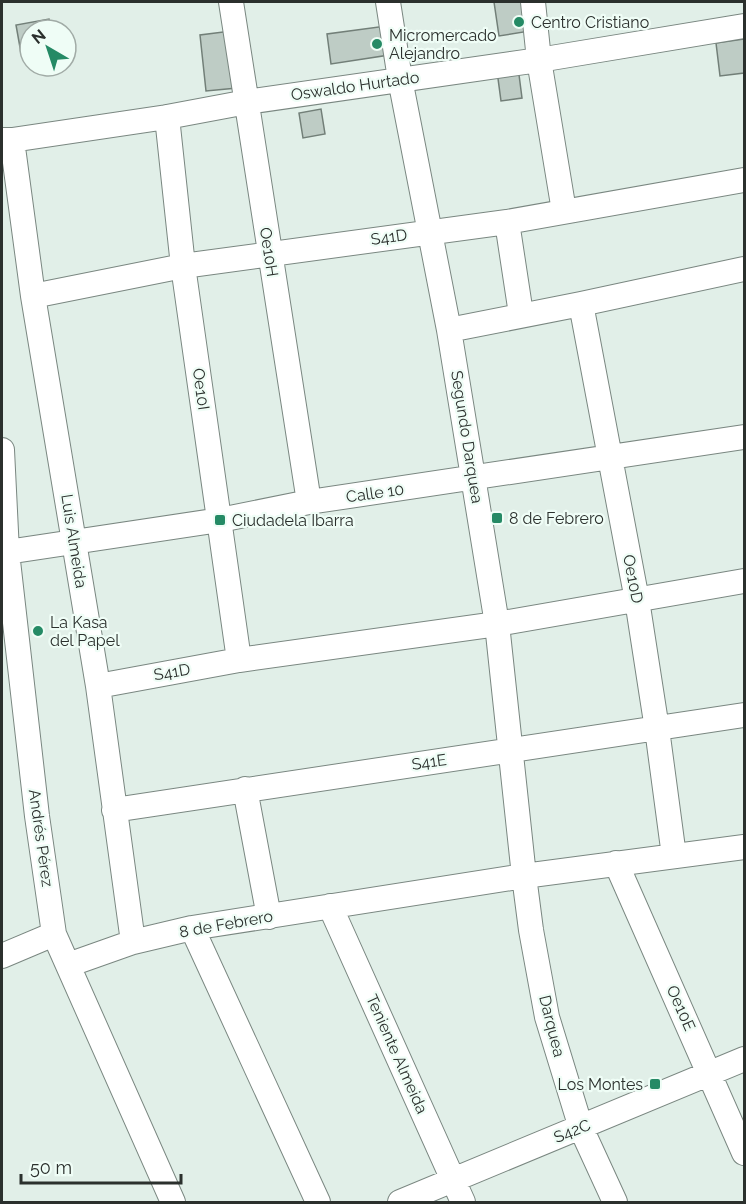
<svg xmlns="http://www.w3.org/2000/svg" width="746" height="1204" font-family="Raleway,sans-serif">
<rect width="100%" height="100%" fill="#e1efe8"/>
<!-- building -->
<path fill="#beccc5" stroke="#727f78" stroke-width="1.5" d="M494,2H526L530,31L499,36Z
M49,19L51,30H30V51L21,53L16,25Z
M386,26L389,55L331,64L327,34Z
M231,31L237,88L206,91L200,35Z
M744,39V73L720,76L716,43Z
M518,67L522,98L501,101L497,71Z
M321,109L325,134L303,138L299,113Z"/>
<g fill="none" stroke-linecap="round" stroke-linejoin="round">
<defs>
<path id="minor" d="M231,2L309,502
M388,2L400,79L449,330L497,624L524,876L531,930L547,1017L581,1128L615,1202
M533,2L539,60L564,211
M167,117L183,266L239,660
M2,140H12L167,117L247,102L539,60L744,26
M12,140L33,296L98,686L133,942
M507,222L521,314
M33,296L183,266L507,222L744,180
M581,304L637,600L657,729L674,856
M449,330L581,304L744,269
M2,450L7,552L37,816L54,934L173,1202
M7,552L220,520L309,502L744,437
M98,686L239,660L497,624L744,581
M245,789L269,917
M114,810L744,715
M616,863L744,1153
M330,906L463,1202
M192,928L318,1202
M2,956L54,934
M68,965L133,942L192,928L524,876L744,847
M400,1202L744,1059"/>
</defs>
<!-- minor casing -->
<use href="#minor" stroke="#7a8781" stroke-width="26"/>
<!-- minor -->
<use href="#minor" stroke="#fff" stroke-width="24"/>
</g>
<!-- markers -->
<g fill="#258a65" stroke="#effdf6" stroke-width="2">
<circle cx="519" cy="22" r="6"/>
<circle cx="377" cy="44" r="6"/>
<rect x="491" y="512" width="12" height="12" rx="3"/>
<rect x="214" y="514" width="12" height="12" rx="3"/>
<circle cx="38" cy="631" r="6"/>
<rect x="649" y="1078" width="12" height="12" rx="3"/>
</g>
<g text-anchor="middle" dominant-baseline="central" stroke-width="4.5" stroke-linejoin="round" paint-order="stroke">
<!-- poi labels -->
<g font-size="16" fill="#2b302d" stroke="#effdf6" text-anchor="start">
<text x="531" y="22">Centro Cristiano</text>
<text x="389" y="35">Micromercado<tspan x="389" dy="18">Alejandro</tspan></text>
<text x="509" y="518">8 de Febrero</text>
<text x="232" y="520">Ciudadela Ibarra</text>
<text x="50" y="622">La Kasa<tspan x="50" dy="18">del Papel</tspan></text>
<text x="643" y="1084" text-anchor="end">Los Montes</text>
</g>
<!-- street labels -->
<g font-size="16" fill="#2b302d" stroke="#effdf6">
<text transform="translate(355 86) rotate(-8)">Oswaldo Hurtado</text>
<text transform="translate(389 237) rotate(-8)">S41D</text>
<text transform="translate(269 252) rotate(81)">Oe10H</text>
<text transform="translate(201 389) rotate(82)">Oe10I</text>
<text transform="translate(467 437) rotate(81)">Segundo Darquea</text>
<text transform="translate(375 493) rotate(-8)">Calle 10</text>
<text transform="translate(74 541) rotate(81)">Luis Almeida</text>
<text transform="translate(633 579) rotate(79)">Oe10D</text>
<text transform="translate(172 672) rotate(-10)">S41D</text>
<text transform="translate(429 762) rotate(-8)">S41E</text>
<text transform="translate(41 838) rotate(82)">Andrés Pérez</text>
<text transform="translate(226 924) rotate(-10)">8 de Febrero</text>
<text transform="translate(681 1008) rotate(66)">Oe10E</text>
<text transform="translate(552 1026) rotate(76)">Darquea</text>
<text transform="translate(397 1054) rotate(66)">Teniente Almeida</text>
<text transform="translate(572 1131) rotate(-22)">S42C</text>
</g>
</g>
<!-- border -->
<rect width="746" height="1204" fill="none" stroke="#2b302d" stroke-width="6"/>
<!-- north arrow -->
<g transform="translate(48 48) rotate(321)"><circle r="28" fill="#effdf6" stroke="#a1aba6" stroke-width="1.5"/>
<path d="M0-4.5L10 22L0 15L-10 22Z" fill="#258a65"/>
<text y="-9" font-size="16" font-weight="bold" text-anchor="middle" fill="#2b302d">N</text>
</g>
<!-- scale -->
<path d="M21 1174v9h160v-9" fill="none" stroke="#2b302d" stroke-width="3"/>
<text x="30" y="1174" font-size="18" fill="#2b302d" stroke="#effdf6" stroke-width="4.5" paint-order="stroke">50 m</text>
</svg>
